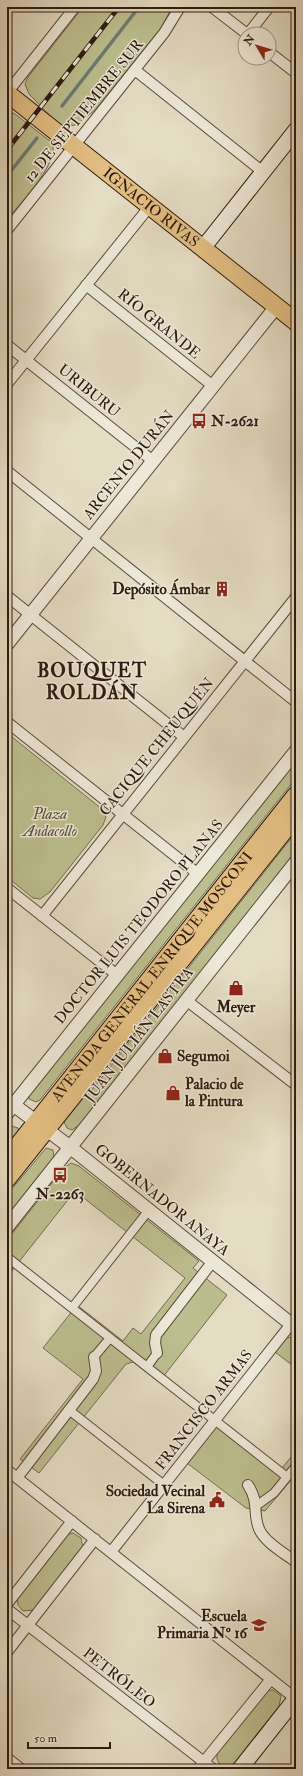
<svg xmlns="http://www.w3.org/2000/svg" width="303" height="1776" font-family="'IM FELL Double Pica',serif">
<rect width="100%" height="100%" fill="#e4dcc3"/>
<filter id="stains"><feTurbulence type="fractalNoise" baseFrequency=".005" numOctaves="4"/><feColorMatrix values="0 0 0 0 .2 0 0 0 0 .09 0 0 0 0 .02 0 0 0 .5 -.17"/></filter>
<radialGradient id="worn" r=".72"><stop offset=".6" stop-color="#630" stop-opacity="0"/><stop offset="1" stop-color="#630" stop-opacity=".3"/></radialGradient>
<!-- green -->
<path fill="#bcbe8f" stroke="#756c50" d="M83,7H172L161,28L95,110L76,125L64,126L56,122L29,94L25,84L28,77Z
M7,110L15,114L50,141C66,157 18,205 7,220Z
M7,733L102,809L106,817L103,825L50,892L40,899L33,898L7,877Z
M296,760V778L40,1100L36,1102L29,1099V1095Z
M296,832V853L79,1125L72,1130L67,1128L63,1120L78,1099L87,1096Z
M11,1126L18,1128L19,1133L7,1148V1129Z
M46,1148L53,1150L54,1157L7,1218V1195Z
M71,1163L79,1166L199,1261L193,1268L227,1295L159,1382L133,1362L126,1364L39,1473L20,1459L83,1379L43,1348L77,1305L123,1341L133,1328L141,1334L185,1278L75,1191L7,1277V1240L64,1168Z
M292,1337L296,1339V1368L275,1352L286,1338Z
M221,1420L282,1468L296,1451V1474L265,1511L246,1508L187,1463Z
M73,1533L81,1538L83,1548L34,1610L23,1611L18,1605L17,1597L66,1535Z
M273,1690L281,1696L279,1706L234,1763L229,1766L220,1765L217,1759V1753L266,1691Z"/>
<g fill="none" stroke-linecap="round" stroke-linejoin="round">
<!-- stream -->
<path stroke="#6c7b74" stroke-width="3.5" d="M62,106L139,7
M7,176L37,138"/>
<defs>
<path id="pedestrian" d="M7,1257L287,1477
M72,1308L149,1210
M94,1357L110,1338
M147,1367L157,1353
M69,1410L164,1485
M256,1506L274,1493L296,1466"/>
<path id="minor" d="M212,7L247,34
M248,34L269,7
M269,52L296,73
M135,70L263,172
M7,93L75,7
M7,230L164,33L180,7
M86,285L213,386
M7,345L153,461
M7,384L150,206
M7,471L296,702
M7,596L184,737
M7,722L198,874
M7,888L117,975
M42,916L296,597
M186,1000L296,1085
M157,1353L155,1343L156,1335L213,1261
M7,1470L296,1699
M17,1478L93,1379L96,1371L94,1357
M248,1485C259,1502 253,1510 258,1526C262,1541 284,1553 296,1562
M111,1552L291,1324
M7,1604L72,1521
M7,1609L213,1769
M7,1652L95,1539
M7,1758L21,1769
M198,1769L271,1679"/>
<path id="tertiary" d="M7,644L276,307
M7,1100L70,1147L296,1328
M7,1113L296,751
M7,1227L296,862"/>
<path id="secondary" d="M203,248L296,130
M240,1769L296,1698"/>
<g id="primary">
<path id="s1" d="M7,93L296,322"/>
</g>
<g id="trunk">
<path id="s2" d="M7,1159L296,795"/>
<path d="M7,1179L296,816"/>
</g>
</defs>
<!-- pedestrian casing -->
<use href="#pedestrian" stroke="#5c4a3d" stroke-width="10"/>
<!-- minor casing -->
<use href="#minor" stroke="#5c4a3d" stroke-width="12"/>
<!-- tertiary casing -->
<use href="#tertiary" stroke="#5c4a3d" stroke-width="15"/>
<!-- secondary casing -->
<use href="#secondary" stroke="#2e1a10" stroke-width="17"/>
<!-- primary casing -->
<use href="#primary" stroke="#2e1a10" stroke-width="19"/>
<!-- trunk casing -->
<use href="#trunk" stroke="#2e1a10" stroke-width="19"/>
<!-- pedestrian -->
<use href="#pedestrian" stroke="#ede8d8" stroke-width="8"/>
<!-- minor -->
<use href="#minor" stroke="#ede8d8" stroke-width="10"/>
<!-- tertiary -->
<use href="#tertiary" stroke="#ede8d8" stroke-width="13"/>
<!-- secondary -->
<use href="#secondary" stroke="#ede8d8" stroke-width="15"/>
<!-- primary -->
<use href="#primary" stroke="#e2be82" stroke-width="17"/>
<!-- trunk -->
<use href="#trunk" stroke="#e2be82" stroke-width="17"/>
<defs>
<path id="rail" d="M7,150L119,7"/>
</defs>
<!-- rail casing -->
<use href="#rail" stroke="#2e1a10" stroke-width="4.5"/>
<!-- rail -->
<use href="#rail" stroke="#ede8d8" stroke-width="3" stroke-dasharray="9" stroke-linecap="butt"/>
</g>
<!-- icons -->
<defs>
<symbol id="bus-bare" viewBox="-9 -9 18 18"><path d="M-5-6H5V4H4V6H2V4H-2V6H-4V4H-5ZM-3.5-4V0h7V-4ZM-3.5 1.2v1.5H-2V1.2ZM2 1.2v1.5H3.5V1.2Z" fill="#8f2418" stroke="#ede8d8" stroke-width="2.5" paint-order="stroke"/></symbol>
<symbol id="building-bare" viewBox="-9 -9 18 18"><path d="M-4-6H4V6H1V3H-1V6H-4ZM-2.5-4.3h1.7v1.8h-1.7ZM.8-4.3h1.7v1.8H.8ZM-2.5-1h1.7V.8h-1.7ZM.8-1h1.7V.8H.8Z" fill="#8f2418" stroke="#ede8d8" stroke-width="2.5" paint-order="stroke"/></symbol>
<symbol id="shop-bare" viewBox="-9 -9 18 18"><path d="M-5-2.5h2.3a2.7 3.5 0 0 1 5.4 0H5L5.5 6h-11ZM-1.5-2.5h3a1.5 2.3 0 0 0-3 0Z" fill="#8f2418" stroke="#ede8d8" stroke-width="2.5" paint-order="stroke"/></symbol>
<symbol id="civic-bare" viewBox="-9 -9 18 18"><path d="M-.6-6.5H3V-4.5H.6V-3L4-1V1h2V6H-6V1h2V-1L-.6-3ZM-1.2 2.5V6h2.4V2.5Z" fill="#8f2418" stroke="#ede8d8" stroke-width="2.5" paint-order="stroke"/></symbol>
<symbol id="school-bare" viewBox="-9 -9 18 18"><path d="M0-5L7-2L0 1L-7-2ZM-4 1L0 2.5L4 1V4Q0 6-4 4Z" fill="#8f2418" stroke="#ede8d8" stroke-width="2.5" paint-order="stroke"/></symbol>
</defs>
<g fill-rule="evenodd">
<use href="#bus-bare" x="188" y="410" width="22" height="22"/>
<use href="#building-bare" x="211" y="578" width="22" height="22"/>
<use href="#shop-bare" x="225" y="977" width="22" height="22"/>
<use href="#shop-bare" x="154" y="1045" width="22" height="22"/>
<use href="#shop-bare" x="162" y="1082" width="22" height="22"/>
<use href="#bus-bare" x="49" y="1164" width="22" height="22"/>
<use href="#civic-bare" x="206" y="1489" width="22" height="22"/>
<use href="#school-bare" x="248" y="1614" width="22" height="22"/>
</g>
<g text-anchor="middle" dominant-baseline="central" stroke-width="3" stroke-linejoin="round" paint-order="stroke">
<!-- street labels -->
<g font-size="15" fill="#2e1a10" stroke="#ede8d8">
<text transform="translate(84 111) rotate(-51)">12 DE SEPTIEMBRE SUR</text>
<text stroke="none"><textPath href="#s1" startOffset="184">IGNACIO RIVAS</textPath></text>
<text transform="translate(159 324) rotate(39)">RÍO GRANDE</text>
<text transform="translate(89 391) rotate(39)">URIBURU</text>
<text transform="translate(129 465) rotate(-51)">ARCENIO DURÁN</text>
<text transform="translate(157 747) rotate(-51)">CACIQUE CHEUQUÉN</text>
<text transform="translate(139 922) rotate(-51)">DOCTOR LUIS TEODORO PLANAS</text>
<text stroke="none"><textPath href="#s2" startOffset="233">AVENIDA GENERAL ENRIQUE MOSCONI</textPath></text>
<text transform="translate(139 1035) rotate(-52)">JUAN JULIÁN LASTRA</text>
<text transform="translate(162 1200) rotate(39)">GOBERNADOR ANAYA</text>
<text transform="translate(204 1410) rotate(-52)">FRANCISCO ARMAS</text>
<text transform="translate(119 1678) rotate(38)">PETRÓLEO</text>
</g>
<!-- poi labels -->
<g font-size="15" font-weight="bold" fill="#2e1a10" stroke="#ede8d8" text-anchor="start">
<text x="211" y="421">N-2621</text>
<text x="210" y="589" text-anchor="end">Depósito Ámbar</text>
<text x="236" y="1007" text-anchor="middle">Meyer</text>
<text x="177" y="1056">Segumoi</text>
<text x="185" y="1084">Palacio de<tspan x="185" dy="17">la Pintura</tspan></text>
<text x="60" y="1194" text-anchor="middle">N-2263</text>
<text x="205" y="1491" text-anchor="end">Sociedad Vecinal<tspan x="205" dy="17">La Sirena</tspan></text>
<text x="247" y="1616" text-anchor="end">Escuela<tspan x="247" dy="17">Primaria Nº 16</tspan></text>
</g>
<!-- park labels -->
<g font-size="15" font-style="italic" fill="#594b36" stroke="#ede8d8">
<text x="50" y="814">Plaza<tspan x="50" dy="17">Andacollo</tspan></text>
</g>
<!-- district labels -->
<g font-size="19" font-weight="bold" letter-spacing="1" fill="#2e1a10" stroke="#ede8d8">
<text x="92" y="671">BOUQUET<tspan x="92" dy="22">ROLDÁN</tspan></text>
</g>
</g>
<!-- margin -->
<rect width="303" height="1776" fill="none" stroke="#e4dcc3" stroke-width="24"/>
<rect x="8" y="8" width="287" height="1760" fill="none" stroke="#2e1a10" stroke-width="2"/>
<rect x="12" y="12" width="279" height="1752" fill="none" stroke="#2e1a10"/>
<!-- north arrow -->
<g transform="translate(257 46) rotate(308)"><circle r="19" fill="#ede8d8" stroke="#a19688"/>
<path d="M0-3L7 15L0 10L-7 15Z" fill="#8f2418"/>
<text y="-6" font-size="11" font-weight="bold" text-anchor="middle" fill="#2e1a10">N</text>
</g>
<!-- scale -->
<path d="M28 1742v6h82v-6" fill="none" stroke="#2e1a10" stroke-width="2"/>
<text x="34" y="1742" font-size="12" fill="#2e1a10" stroke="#ede8d8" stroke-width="3" paint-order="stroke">50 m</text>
<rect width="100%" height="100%" filter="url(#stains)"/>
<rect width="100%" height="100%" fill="url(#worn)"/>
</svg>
